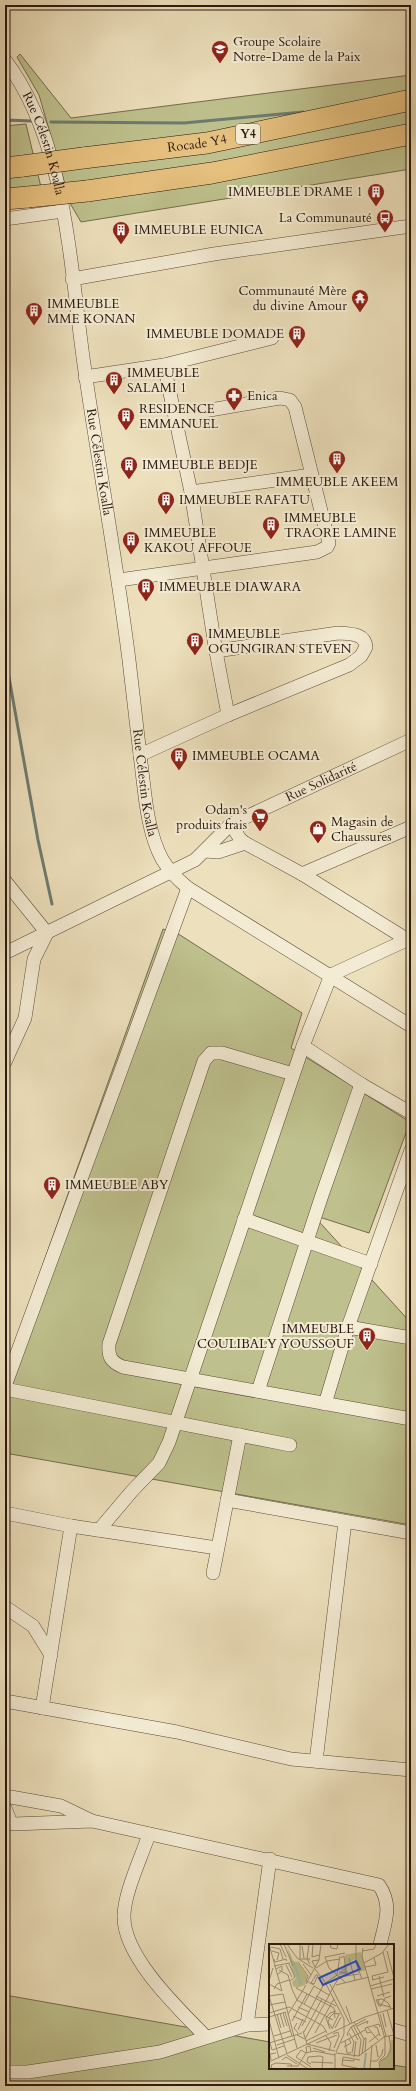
<svg xmlns="http://www.w3.org/2000/svg" width="416" height="2091" font-family="Cardo,serif">
<rect width="100%" height="100%" fill="#ede0bc"/>
<filter id="stains"><feTurbulence type="fractalNoise" baseFrequency=".005" numOctaves="4"/><feColorMatrix values="0 0 0 0 .2 0 0 0 0 .09 0 0 0 0 .02 0 0 0 .5 -.17"/></filter>
<radialGradient id="worn" r=".72"><stop offset=".6" stop-color="#630" stop-opacity="0"/><stop offset="1" stop-color="#630" stop-opacity=".3"/></radialGradient>
<!-- green -->
<path fill="#bec18d" stroke="#746c4e" d="M20,54L71,118L411,75V169L81,222L71,205L39,95L17,57Z
M26,124L45,204L5,208V126Z
M163,929L180,935L302,1013L291,1048L410,1122L369,1233L313,1215L411,1323V1525L5,1453V1370Z
M5,1995L270,2042V2068H393V2065L411,2068V2086H5Z"/>
<g fill="none" stroke-linecap="round" stroke-linejoin="round">
<!-- stream -->
<path stroke="#6d7b70" stroke-width="3" d="M5,120L32,121
M51,122L184,123L303,112
M5,655L38,840L52,904"/>
<defs>
<g id="minor">
<path id="s1" d="M5,60C69,144 70,276 86,378C100,472 117,565 129,660C133,694 137,728 141,763C145,794 147,831 162,859C169,871 177,879 188,888L411,1026"/>
<path d="M5,219L63,211"/>
<path d="M72,279L214,254L411,226"/>
<path d="M164,365L191,492L215,646L228,715"/>
<path d="M85,377L164,365L272,338"/>
<path d="M191,492L311,475"/>
<path d="M119,580L317,552L327,547L329,543L295,407L290,400L280,398L175,416"/>
<path d="M140,755L228,715L349,665L361,656L366,647C365,633 350,634 338,633L216,651"/>
<path d="M231,824L240,839L245,843L302,874L411,942"/>
<path d="M205,851L218,852L245,843"/>
<path d="M302,874L411,827"/>
<path d="M5,881L47,933"/>
<path id="s2" d="M5,953L195,860L231,824L411,740"/>
<path d="M303,1046L361,1084L411,1113"/>
<path d="M5,1062L25,1018L34,959L47,933"/>
<path d="M293,1074L222,1053H211L204,1061L109,1344C108,1357 111,1362 123,1367L411,1419"/>
<path d="M244,1219L371,1264"/>
<path d="M348,1327L411,1338"/>
<path d="M5,1386L188,888"/>
<path d="M5,1389L290,1445"/>
<path d="M258,1391L321,1198L361,1084"/>
<path d="M325,1404L348,1327L411,1150"/>
<path d="M227,1500L411,1533"/>
<path d="M5,1513L71,1526L217,1548"/>
<path d="M99,1530L132,1491L159,1463L169,1442L303,1046L331,975L411,938"/>
<path d="M213,1573L240,1435"/>
<path d="M5,1607L33,1626L51,1655"/>
<path d="M5,1701L177,1732L291,1759L411,1770"/>
<path d="M42,1708L71,1526"/>
<path d="M316,1761L345,1522"/>
<path d="M5,1796L61,1806L90,1820"/>
<path d="M5,1808L11,1823L14,1824L92,1821L379,1885C393,1906 385,1922 380,1945"/>
<path d="M149,1834C142,1856 124,1893 124,1916C123,1957 179,2009 206,2037"/>
<path d="M247,2025L270,1859"/>
<path d="M393,2030L411,2035"/>
<path d="M5,2072H28L160,2052L247,2025L270,2024"/>
</g>
<g id="trunk">
<path id="s3" d="M83,158L207,143L411,100"/>
<path d="M5,168L23,166"/>
<path d="M87,191L212,173L411,134"/>
<path d="M5,199L28,197"/>
</g>
</defs>
<!-- minor casing -->
<use href="#minor" stroke="#5b4a3a" stroke-width="14"/>
<!-- trunk casing -->
<use href="#trunk" stroke="#2a180e" stroke-width="22"/>
<!-- minor -->
<use href="#minor" stroke="#f3ebd3" stroke-width="13"/>
<!-- trunk -->
<use href="#trunk" stroke="#e6c07e" stroke-width="21"/>
<defs>
<path id="trunk-bridge" d="M23,166L83,158
M28,197L87,191"/>
</defs>
<!-- trunk-bridge casing -->
<use href="#trunk-bridge" stroke="#2a180e" stroke-width="22" stroke-linecap="butt"/>
<!-- trunk-bridge -->
<use href="#trunk-bridge" stroke="#e6c07e" stroke-width="21"/>
</g>
<!-- icons -->
<defs>
<symbol id="school-pin" viewBox="-11 -11 22 30"><path d="M0 17L-7.5 6A9.5 9.5 0 1 1 7.5 6Z" fill="#8f2418" stroke="#f3ebd3"/><path d="M0-5L7-2L0 1L-7-2ZM-4 1L0 2.5L4 1V4Q0 6-4 4Z" fill="#fff"/></symbol>
<symbol id="building-pin" viewBox="-11 -11 22 30"><path d="M0 17L-7.5 6A9.5 9.5 0 1 1 7.5 6Z" fill="#8f2418" stroke="#f3ebd3"/><path d="M-4-6H4V6H1V3H-1V6H-4ZM-2.5-4.3h1.7v1.8h-1.7ZM.8-4.3h1.7v1.8H.8ZM-2.5-1h1.7V.8h-1.7ZM.8-1h1.7V.8H.8Z" fill="#fff"/></symbol>
<symbol id="bus-pin" viewBox="-11 -11 22 30"><path d="M0 17L-7.5 6A9.5 9.5 0 1 1 7.5 6Z" fill="#8f2418" stroke="#f3ebd3"/><path d="M-5-6H5V4H4V6H2V4H-2V6H-4V4H-5ZM-3.5-4V0h7V-4ZM-3.5 1.2v1.5H-2V1.2ZM2 1.2v1.5H3.5V1.2Z" fill="#fff"/></symbol>
<symbol id="temple-pin" viewBox="-11 -11 22 30"><path d="M0 17L-7.5 6A9.5 9.5 0 1 1 7.5 6Z" fill="#8f2418" stroke="#f3ebd3"/><path d="M0-6L5-2H3V0L6.5 2.5H4V6H1.5V3h-3V6H-4V2.5H-6.5L-3 0V-2H-5Z" fill="#fff"/></symbol>
<symbol id="pharmacy-pin" viewBox="-11 -11 22 30"><path d="M0 17L-7.5 6A9.5 9.5 0 1 1 7.5 6Z" fill="#8f2418" stroke="#f3ebd3"/><path d="M-2-6h4v4h4v4h-4v4h-4v-4h-4v-4h4Z" fill="#fff"/></symbol>
<symbol id="supermarket-pin" viewBox="-11 -11 22 30"><path d="M0 17L-7.5 6A9.5 9.5 0 1 1 7.5 6Z" fill="#8f2418" stroke="#f3ebd3"/><path d="M-6-5.5h2.5l.6 2H6L4.5 2H-2.5L-4.4-4H-6ZM-1.5 3.2a1.3 1.3 0 1 0 .1 0ZM3 3.2a1.3 1.3 0 1 0 .1 0Z" fill="#fff"/></symbol>
<symbol id="shop-pin" viewBox="-11 -11 22 30"><path d="M0 17L-7.5 6A9.5 9.5 0 1 1 7.5 6Z" fill="#8f2418" stroke="#f3ebd3"/><path d="M-5-2.5h2.3a2.7 3.5 0 0 1 5.4 0H5L5.5 6h-11ZM-1.5-2.5h3a1.5 2.3 0 0 0-3 0Z" fill="#fff"/></symbol>
</defs>
<g fill-rule="evenodd">
<use href="#school-pin" x="210" y="39" width="20" height="27"/>
<use href="#building-pin" x="366" y="182" width="20" height="27"/>
<use href="#bus-pin" x="375" y="208" width="20" height="27"/>
<use href="#building-pin" x="111" y="220" width="20" height="27"/>
<use href="#temple-pin" x="350" y="288" width="20" height="27"/>
<use href="#building-pin" x="24" y="301" width="20" height="27"/>
<use href="#building-pin" x="287" y="324" width="20" height="27"/>
<use href="#building-pin" x="104" y="370" width="20" height="27"/>
<use href="#pharmacy-pin" x="224" y="386" width="20" height="27"/>
<use href="#building-pin" x="116" y="406" width="20" height="27"/>
<use href="#building-pin" x="327" y="449" width="20" height="27"/>
<use href="#building-pin" x="119" y="455" width="20" height="27"/>
<use href="#building-pin" x="156" y="490" width="20" height="27"/>
<use href="#building-pin" x="261" y="515" width="20" height="27"/>
<use href="#building-pin" x="121" y="530" width="20" height="27"/>
<use href="#building-pin" x="136" y="577" width="20" height="27"/>
<use href="#building-pin" x="185" y="631" width="20" height="27"/>
<use href="#building-pin" x="169" y="746" width="20" height="27"/>
<use href="#supermarket-pin" x="250" y="807" width="20" height="27"/>
<use href="#shop-pin" x="308" y="819" width="20" height="27"/>
<use href="#building-pin" x="42" y="1175" width="20" height="27"/>
<use href="#building-pin" x="357" y="1326" width="20" height="27"/>
</g>
<g text-anchor="middle" dominant-baseline="central" stroke-width="4" stroke-linejoin="round" paint-order="stroke">
<!-- shield labels -->
<rect fill="#f3ebd3" stroke="#665749" stroke-width="1" x="236" y="124" width="24" height="20" rx="3"/>
<g font-size="12" font-weight="bold" fill="#2a180e">
<text x="248" y="134">Y4</text>
</g>
<!-- poi labels -->
<g font-size="13" fill="#2a180e" stroke="#f3ebd3" text-anchor="start">
<text x="233" y="42">Groupe Scolaire<tspan x="233" dy="15">Notre-Dame de la Paix</tspan></text>
<text x="363" y="192" text-anchor="end">IMMEUBLE DRAME 1</text>
<text x="372" y="218" text-anchor="end">La Communauté</text>
<text x="134" y="230">IMMEUBLE EUNICA</text>
<text x="347" y="291" text-anchor="end">Communauté Mère<tspan x="347" dy="15">du divine Amour</tspan></text>
<text x="47" y="304">IMMEUBLE<tspan x="47" dy="15">MME KONAN</tspan></text>
<text x="284" y="334" text-anchor="end">IMMEUBLE DOMADE</text>
<text x="127" y="373">IMMEUBLE<tspan x="127" dy="15">SALAMI 1</tspan></text>
<text x="247" y="396">Enica</text>
<text x="139" y="409">RESIDENCE<tspan x="139" dy="15">EMMANUEL</tspan></text>
<text x="142" y="465">IMMEUBLE BEDJE</text>
<text x="337" y="482" text-anchor="middle">IMMEUBLE AKEEM</text>
<text x="179" y="500">IMMEUBLE RAFATU</text>
<text x="284" y="518">IMMEUBLE<tspan x="284" dy="15">TRAORE LAMINE</tspan></text>
<text x="144" y="533">IMMEUBLE<tspan x="144" dy="15">KAKOU AFFOUE</tspan></text>
<text x="159" y="587">IMMEUBLE DIAWARA</text>
<text x="208" y="634">IMMEUBLE<tspan x="208" dy="15">OGUNGIRAN STEVEN</tspan></text>
<text x="192" y="756">IMMEUBLE OCAMA</text>
<text x="247" y="810" text-anchor="end">Odam's<tspan x="247" dy="15">produits frais</tspan></text>
<text x="331" y="822">Magasin de<tspan x="331" dy="15">Chaussures</tspan></text>
<text x="65" y="1185">IMMEUBLE ABY</text>
<text x="354" y="1329" text-anchor="end">IMMEUBLE<tspan x="354" dy="15">COULIBALY YOUSSOUF</tspan></text>
</g>
<!-- street labels -->
<g font-size="13" fill="#2a180e" stroke="#f3ebd3">
<text stroke="none"><textPath href="#s3" startOffset="115">Rocade Y4</textPath></text>
<text stroke="none"><textPath href="#s1" startOffset="93">Rue Célestin Koalla</textPath></text>
<text stroke="none"><textPath href="#s1" startOffset="417">Rue Célestin Koalla</textPath></text>
<text stroke="none"><textPath href="#s2" startOffset="362">Rue Solidarité</textPath></text>
<text stroke="none"><textPath href="#s1" startOffset="741">Rue Célestin Koalla</textPath></text>
</g>
</g>
<!-- overview -->
<g transform="translate(269 1944)">
<rect width="125" height="125" fill="#ede0bc"/>
<path d="M18,2L25,18L33,17L28,18L38,32L36,41L28,44L24,42L23,38L27,34L23,26ZM92,8L97,26L86,29L89,26L86,15L77,21L79,30L69,31L76,20V11L68,12ZM122,96H125V125H112L110,117L119,112Z" fill="#bec18d"/>
<path fill="none" stroke="#99bdb2" stroke-width="2" d="M24,17L32,40M95,125L97,109"/>
<path fill="none" stroke="#9f9076" stroke-width="1" d="M0,0L13,47M11,0L17,13M15,0L24,22M18,0L28,14L44,24M31,0V15H41M40,0L38,15L41,20M44,0L43,13L50,11M61,0L62,4L68,5L69,0M87,1V19L93,35M33,2L35,14M2,3L11,5L14,15M94,4L93,12L116,95V111L111,116M3,7L10,9L8,16M93,7L105,5L107,0M118,7L125,34M76,9L56,13L60,24L77,39M80,14L86,36M5,15L6,18L17,15L18,17M29,18L39,32L37,37L45,41M95,19L113,9L120,0M20,20L26,33L21,37M34,20L42,31M17,21L23,33M5,22L21,19M46,23L43,17L50,16M96,23L107,21L105,14M47,24L58,17L71,15M7,25L13,22V27L9,30M46,25L56,38L75,75V90L67,108M10,26L19,31L23,45M70,28L77,29L75,12L72,14M47,31H49L45,40L42,39ZM110,32L115,53M70,33L90,30M103,36L115,33M104,36L103,32L119,28L114,8M0,37L4,24M0,40L13,47M37,40L50,16L52,0M61,40L81,80M67,41L100,33M101,42L125,35M27,44L65,64L66,74M5,45L8,40L20,36M102,45L123,40M0,52L14,50L28,104M0,52L18,110M47,52L67,62M108,52L121,48M109,56L110,60L121,63M35,60L45,42L60,51M0,61L16,58M77,62L83,79M29,63L40,68M122,65L120,60L118,58L116,57L115,56L113,55L107,56L110,62H112L113,59L114,58L116,54L122,52M118,66L125,91M16,68L23,92M0,69L20,63L54,82L58,89M11,69L15,83M14,69L18,82M114,69L117,83M8,70L12,84M19,70L28,56L23,45M111,70L117,92M24,72L37,78M0,73L17,68M0,76L10,114M64,76L42,64L55,40L68,31L71,12M23,77L38,50M85,78L95,95L97,94L96,108M28,79L25,84L29,89M84,81L92,96L90,112M33,82L42,64L28,56L37,41M88,82L99,77L98,80M82,83L89,96M98,83L109,96M105,83H108L111,92M63,84L59,78L61,73L65,69L71,70M66,84L72,73M61,85L57,74L61,69L67,67M63,85L70,70M29,86L34,75M34,87L38,100M35,88L53,55M102,88L98,89L96,84L110,80L111,83M46,89L65,55M80,89L85,98L83,109M64,90L69,88L70,92L65,104M28,91L36,95L70,33M5,92L21,87M57,92L62,99L60,107M79,92L78,90L82,83L97,75M37,97L57,87M76,97L78,109H82M100,98L110,90M0,99L33,89M1,99L3,106L15,102M47,99L68,91M72,99L96,86M38,100L66,107M8,101L26,95M107,101L109,113M75,103L82,99L80,95M44,104L56,108M38,109L37,103L41,102L42,108M66,109V125M67,109L90,112L115,93L125,91M93,110L95,95M18,111L39,125M51,112L54,113L53,125M27,113L42,123M27,113L32,106L37,109M74,113L73,121L92,125M74,113L91,116M85,113L87,97M2,116L1,110L7,109M13,116L17,113L28,120M73,116L85,117V115M101,117H108L113,110L114,105M0,118L96,73L125,64M42,118L64,119M42,120L38,118L39,113L51,112M18,122H29L37,109L45,107L66,111M3,125L2,121L7,119L22,120L23,123M101,125L103,101M111,125L110,118L118,113L122,105L120,92"/>
<path fill="#1d4ed8" fill-opacity="0.15" stroke="#1d4ed8" stroke-width="2" d="M87,17L91,25L54,41L50,34Z"/>
<rect width="125" height="125" fill="none" stroke="#2a180e" stroke-width="2"/>
</g>
<!-- margin -->
<rect width="416" height="2091" fill="none" stroke="#ede0bc" stroke-width="20"/>
<rect x="6" y="6" width="404" height="2079" fill="none" stroke="#2a180e" stroke-width="2"/>
<rect x="10" y="10" width="396" height="2071" fill="none" stroke="#2a180e"/>
<rect width="100%" height="100%" filter="url(#stains)"/>
<rect width="100%" height="100%" fill="url(#worn)"/>
</svg>
